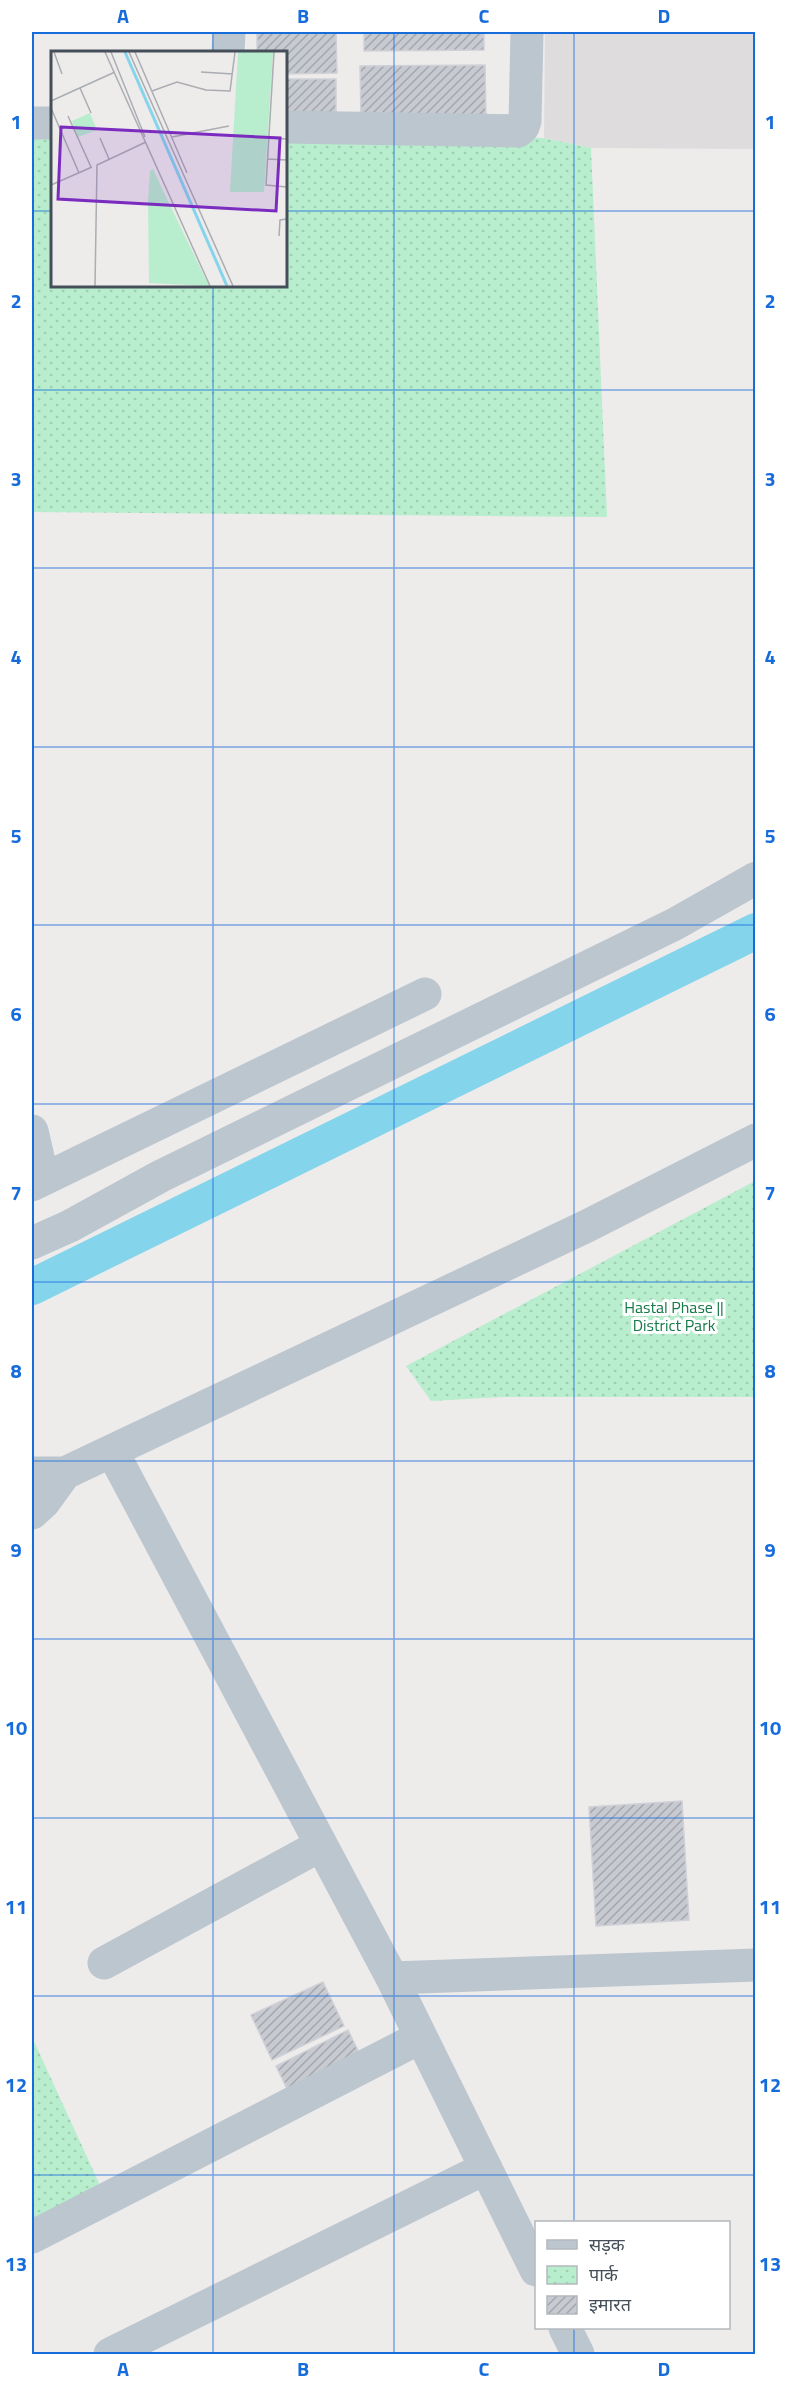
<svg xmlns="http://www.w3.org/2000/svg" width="787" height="2386" font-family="'Titillium Web','Noto Sans Devanagari',sans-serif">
<defs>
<pattern id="park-dots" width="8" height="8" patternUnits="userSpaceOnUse" patternTransform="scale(1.5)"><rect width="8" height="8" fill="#b8eecd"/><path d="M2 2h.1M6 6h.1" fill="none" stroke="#9fceb2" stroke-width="1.8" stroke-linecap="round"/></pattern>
<pattern id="building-hatch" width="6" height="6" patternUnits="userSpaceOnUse" patternTransform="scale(1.5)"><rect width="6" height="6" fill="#c8cad1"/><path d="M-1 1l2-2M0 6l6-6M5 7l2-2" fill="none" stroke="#a4a6ad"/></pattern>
</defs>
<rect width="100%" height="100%" fill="#eeebeb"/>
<!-- education -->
<path fill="#dfdcdd" d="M545,32H755V149L591,148L544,138Z"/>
<!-- park -->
<path fill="url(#park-dots)" d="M32,131H52V285H285V134L544,138L591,148L607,517L32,512Z
M755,1181V1397H502L431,1401L406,1366Z
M32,2037L104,2194L32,2228Z"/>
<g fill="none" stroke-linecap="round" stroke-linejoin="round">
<!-- canal -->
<path stroke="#84d5ec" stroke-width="36" d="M32,1287L756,931"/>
</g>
<!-- building -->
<path fill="url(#building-hatch)" stroke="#cfd1d7" stroke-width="1.5" d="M257,32H336L337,73L285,74V52H257Z
M364,32H484V50L364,51Z
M485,65L486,118L361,119L360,66Z
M285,79H336V116H285Z
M682,1801L689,1920L596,1926L589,1807Z
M323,1982L344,2026L272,2060L251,2015Z
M348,2030L365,2065L293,2101L276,2066Z"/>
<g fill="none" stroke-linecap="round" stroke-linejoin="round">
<!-- minor -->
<path stroke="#bcc6ce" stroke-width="33" d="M228,52L229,32
M32,123H52
M285,127L518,131L523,127L525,121L527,32
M32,1131L43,1179
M32,1185L425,994
M32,1243L70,1226L161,1176L675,924L756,878
M112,1451L392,1978L756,1965
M32,1473H65L587,1226L756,1140
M32,1513L44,1502L65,1473
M104,1963L321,1845
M392,1978L536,2270
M32,2237L421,2037
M565,2328L578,2354
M110,2354L486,2168"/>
</g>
<!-- grid -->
<path fill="none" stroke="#176cdc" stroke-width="1.5" stroke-opacity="0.55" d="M213,32V52M394,32V2354M574,32V2222M32,211H52M285,211H756M213,285V2354M32,390H756M32,568H756M32,747H756M32,925H756M32,1104H756M32,1282H756M32,1461H756M32,1639H756M32,1818H756M32,1996H756M32,2175H756M574,2328V2354"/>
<g text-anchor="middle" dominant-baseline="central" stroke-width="6" stroke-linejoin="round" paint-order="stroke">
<!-- park labels -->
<g font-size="16" fill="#157948" stroke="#fff">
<text x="674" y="1307">Hastal Phase ||<tspan x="674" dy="18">District Park</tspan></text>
</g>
</g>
<!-- overview -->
<g transform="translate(51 51)">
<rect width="236" height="236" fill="#eeebeb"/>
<path d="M187,1H222L213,141H179ZM39,62L46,79L27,86L21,70ZM102,118L116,148L158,235L98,232L97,150L99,120Z" fill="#b8eecd"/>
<path fill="none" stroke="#84d5ec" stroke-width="3" d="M74,1L176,235"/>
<path fill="none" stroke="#aaadb1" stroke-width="1.5" d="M3,1L11,23M54,1L159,235M60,1L94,86M78,1L182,235M84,1L136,122M223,1L215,134L236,136M150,21L182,23M29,37L40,62M101,40L126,31L155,39L179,40L184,1M0,50L64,21M0,57L28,122M17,65L40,116M121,86L178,75M49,87L58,108M218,87L236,88M216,108L236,109M0,134L41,116M228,185L229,169L236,168M44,235L46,114L95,91"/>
<path fill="#7b2cbf" fill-opacity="0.15" stroke="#7b2cbf" stroke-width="3" d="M10,76L229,87L225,160L7,148Z"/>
<rect width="236" height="236" fill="none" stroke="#444f59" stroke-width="3"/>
</g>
<!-- border -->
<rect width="787" height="2386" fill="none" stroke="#ffffff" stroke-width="66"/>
<!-- legend -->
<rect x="535" y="2221" width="195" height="108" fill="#ffffff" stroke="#b4b9bd" stroke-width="1.5"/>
<rect x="547" y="2240" width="30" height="9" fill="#bcc6ce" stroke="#b4b9bd" stroke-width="1.5"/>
<text x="589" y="2251" font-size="18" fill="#444f59">सड़क</text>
<rect x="547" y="2266" width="30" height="18" fill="url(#park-dots)" stroke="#b4b9bd" stroke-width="1.5"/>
<text x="589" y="2281" font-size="18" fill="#444f59">पार्क</text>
<rect x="547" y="2296" width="30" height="18" fill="url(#building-hatch)" stroke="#b4b9bd" stroke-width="1.5"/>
<text x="589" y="2311" font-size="18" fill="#444f59">इमारत</text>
<rect x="33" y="33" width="721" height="2320" fill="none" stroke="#176cdc" stroke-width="2"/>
<g font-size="20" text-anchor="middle" font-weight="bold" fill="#176cdc">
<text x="123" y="23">A</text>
<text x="303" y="23">B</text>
<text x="484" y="23">C</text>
<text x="664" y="23">D</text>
<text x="16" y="129">1</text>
<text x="770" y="129">1</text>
<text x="16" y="308">2</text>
<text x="770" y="308">2</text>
<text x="16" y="486">3</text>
<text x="770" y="486">3</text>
<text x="16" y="664">4</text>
<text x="770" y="664">4</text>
<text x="16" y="843">5</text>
<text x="770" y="843">5</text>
<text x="16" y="1021">6</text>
<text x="770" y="1021">6</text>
<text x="16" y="1200">7</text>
<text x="770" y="1200">7</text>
<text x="16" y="1378">8</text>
<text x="770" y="1378">8</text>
<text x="16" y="1557">9</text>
<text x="770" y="1557">9</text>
<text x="16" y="1735">10</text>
<text x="770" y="1735">10</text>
<text x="16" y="1914">11</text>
<text x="770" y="1914">11</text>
<text x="16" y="2092">12</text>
<text x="770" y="2092">12</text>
<text x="16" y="2271">13</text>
<text x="770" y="2271">13</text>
<text x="123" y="2376">A</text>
<text x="303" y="2376">B</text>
<text x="484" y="2376">C</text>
<text x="664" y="2376">D</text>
</g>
</svg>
